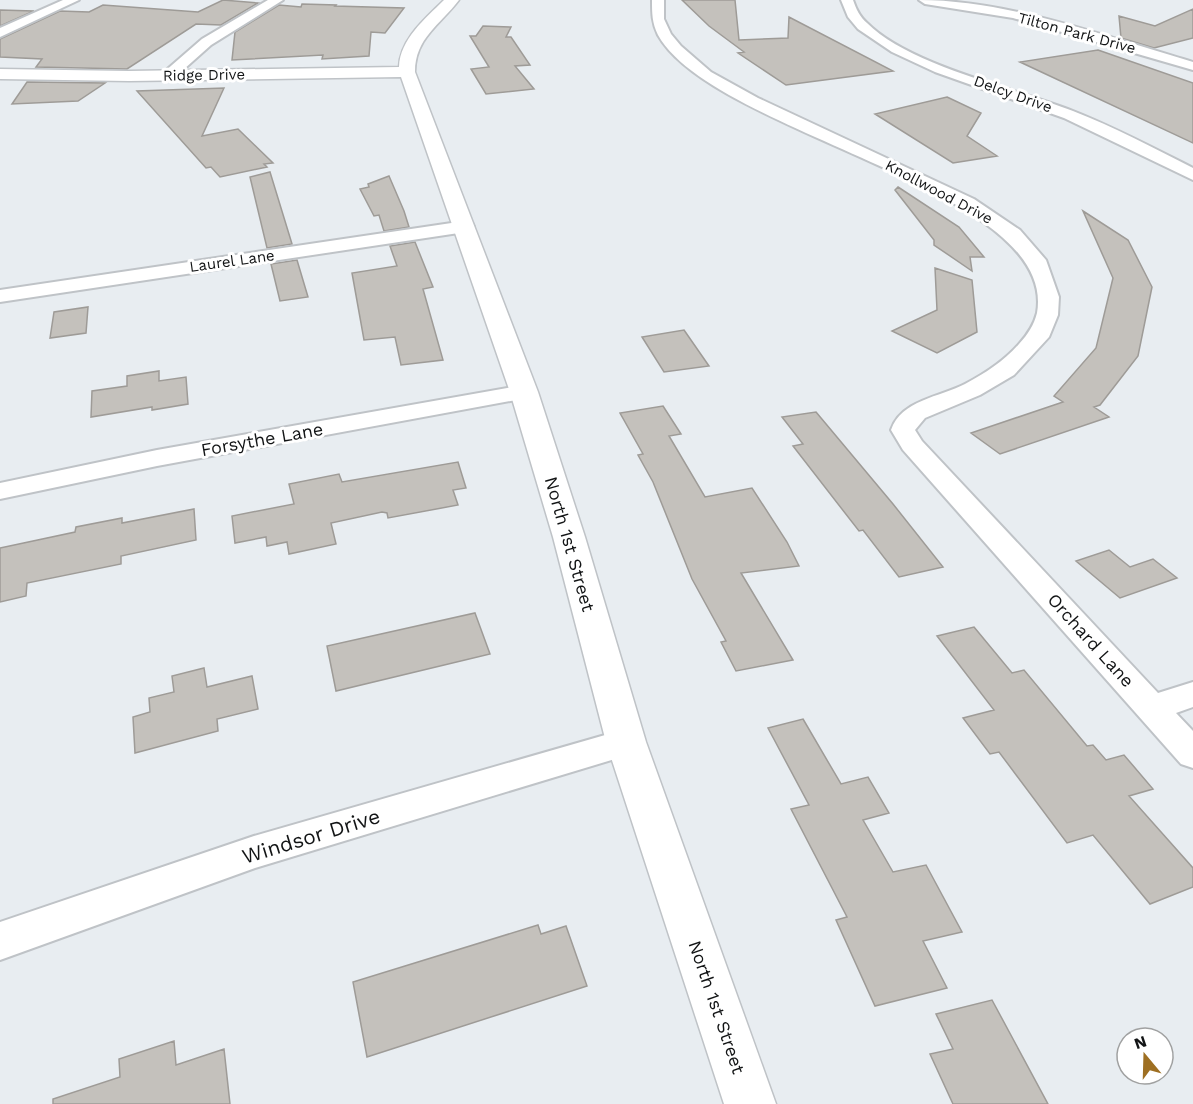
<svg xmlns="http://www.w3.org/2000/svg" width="1193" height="1104" font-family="'Work Sans',sans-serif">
<rect width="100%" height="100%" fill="#e8edf1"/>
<!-- building -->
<path fill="#c4c1bc" stroke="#9e9b97" stroke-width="1.5" d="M223,0L258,3L221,25L196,24L127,69L36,67L42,59L0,57V39L60,11L89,12L103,5L198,12Z
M682,0H735L739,40L788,38L789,17L893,71L786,85L738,53L744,52L709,26Z
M302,4L336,5L335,6L404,8L385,33L371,32L369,56L322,59L323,55L232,60L235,32L279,5L301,7Z
M1193,9V38L1154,48L1121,38L1119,16L1155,26Z
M0,10L34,11L0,26Z
M483,26L511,27L506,37H511L530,65L515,66L534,89L486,94L471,69L489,67L470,36H476Z
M1098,50L1193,83V143L1020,62Z
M27,82L105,83L78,101L12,104Z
M224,88L202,136L238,129L273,163L264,164L267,167L220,177L211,167L206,168L137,91Z
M947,97L981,113L967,136L997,156L953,163L875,114Z
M270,172L292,244L267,248L250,177Z
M389,176L404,211L409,227L384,231L379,215L374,216L360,189L369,187L368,184Z
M898,187L959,227L984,257H970L972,271L934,245V240L895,190Z
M1083,211L1128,240L1152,287L1138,356L1100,405L1094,407L1109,417L1000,454L971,433L1063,402L1054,396L1096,348L1113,278Z
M415,242L433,287L423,289L443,360L401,365L395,337L364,340L352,273L397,266L390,246Z
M297,260L308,297L280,301L271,264Z
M935,268L972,280L977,332L937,353L892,331L937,310Z
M88,307L86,333L50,338L54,312Z
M684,330L709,366L664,372L642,337Z
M159,371V381L186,377L188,404L152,410V407L91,417L92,391L127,386V376Z
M663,406L681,434L669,436L705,497L752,488L787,542L799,566L741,573L793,660L736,671L721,642L726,641L692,579L653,482L638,455L643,454L620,413Z
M816,412L893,504L943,567L899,577L863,530L859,531L793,446L803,444L782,417Z
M458,462L466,488L453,490L458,505L388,518L387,513L382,512L331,523L336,544L289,554L287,542L267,546L266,537L235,543L232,516L294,504L289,484L339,474L342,482Z
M194,509L196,540L121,556V564L27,583L26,596L0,602V548L75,532L76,527L122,518V523Z
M1109,550L1130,567L1153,559L1177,578L1120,598L1076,561Z
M475,613L490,654L336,691L327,646Z
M974,627L1012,673L1024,670L1087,746L1093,745L1106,760L1124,755L1153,789L1129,796L1193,868V887L1150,904L1093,835L1067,843L999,752L990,754L963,718L994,710L937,636Z
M204,668L207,687L252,676L258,709L217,719L218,731L135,753L133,717L150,712L149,698L174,692L172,676Z
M803,719L841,784L868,777L889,813L863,820L893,872L926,865L962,932L923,941L947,988L875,1006L836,920L847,917L791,809L809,805L768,728Z
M538,925L541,934L566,926L587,986L367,1057L353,982Z
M992,1000L1048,1104H953L930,1054L953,1049L936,1014Z
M174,1041L176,1065L224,1049L230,1104H53V1099L120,1077L119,1059Z"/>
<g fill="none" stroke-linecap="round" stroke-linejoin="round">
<defs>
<path id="street" d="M63,0H79L0,37V28Z
M268,0H283L211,45L174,78H164L162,75L164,72L202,39Z
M652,0H664V19L671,34L681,46L711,72L758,98L974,199L1020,230L1046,260L1059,297L1058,315L1049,337L1014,375L980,395L925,418L915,430L922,441L1158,693L1193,682V707L1176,713L1193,731V768L1181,764L903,450L891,430C901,400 940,397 965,384C986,373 1004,361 1019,344C1028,334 1034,325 1037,313C1059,188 714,135 658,35C652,23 652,13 652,0Z
M841,0H853C856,9 860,17 867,23C908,65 1017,89 1073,111C1114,127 1154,148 1193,168V180L1064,118L935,72L892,52L858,29L848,17Z
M919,0C1009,0 1107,37 1193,62V70L1013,18L925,4Z
M465,221L472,223L474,227L472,231L0,302V290Z
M524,385L532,387L536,392L532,397L157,466L0,499V483L157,450Z
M626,729L638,732L643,742L638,752L255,868L0,960V922L254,836Z"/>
<path id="secondary" d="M444,0H459C440,25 415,38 415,72L538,392L585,537L646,742L776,1104H724L606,742L553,537L510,392L401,77L129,81L0,79V69L129,71L399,67C400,39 425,19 444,0Z"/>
</defs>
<!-- street casing -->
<use href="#street" stroke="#bfc3c7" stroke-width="4"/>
<!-- secondary casing -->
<use href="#secondary" stroke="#bfc3c7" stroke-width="3"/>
<!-- street -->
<use href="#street" fill="#fff" fill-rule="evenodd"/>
<!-- secondary -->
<use href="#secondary" fill="#fff" fill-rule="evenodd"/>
</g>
<g text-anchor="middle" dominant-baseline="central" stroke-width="6" stroke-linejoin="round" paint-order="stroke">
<!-- far-street labels -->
<g font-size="15" fill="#121415" stroke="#fff">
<text transform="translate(1077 33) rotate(15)">Tilton Park Drive</text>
<text transform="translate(204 75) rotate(-1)">Ridge Drive</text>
<text transform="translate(1013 94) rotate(20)">Delcy Drive</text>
<text transform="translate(939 192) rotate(28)">Knollwood Drive</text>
<text transform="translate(232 261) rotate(-8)">Laurel Lane</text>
</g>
<!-- street labels -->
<g font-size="18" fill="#121415" stroke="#fff">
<text transform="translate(262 439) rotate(-10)">Forsythe Lane</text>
<text transform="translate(570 544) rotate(74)">North 1st Street</text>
<text transform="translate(1091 640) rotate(48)">Orchard Lane</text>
<text transform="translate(717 1007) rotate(71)">North 1st Street</text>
</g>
<!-- near-street labels -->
<g font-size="21" fill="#121415" stroke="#fff">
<text transform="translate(311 836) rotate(-17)">Windsor Drive</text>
</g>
</g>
<!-- north arrow -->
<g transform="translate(1145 1056) rotate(341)"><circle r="28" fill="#ffffff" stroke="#a0a1a1" stroke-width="1.5"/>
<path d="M0-4.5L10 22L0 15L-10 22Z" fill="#9e6f22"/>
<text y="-9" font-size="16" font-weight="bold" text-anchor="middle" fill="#121415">N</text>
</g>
</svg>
